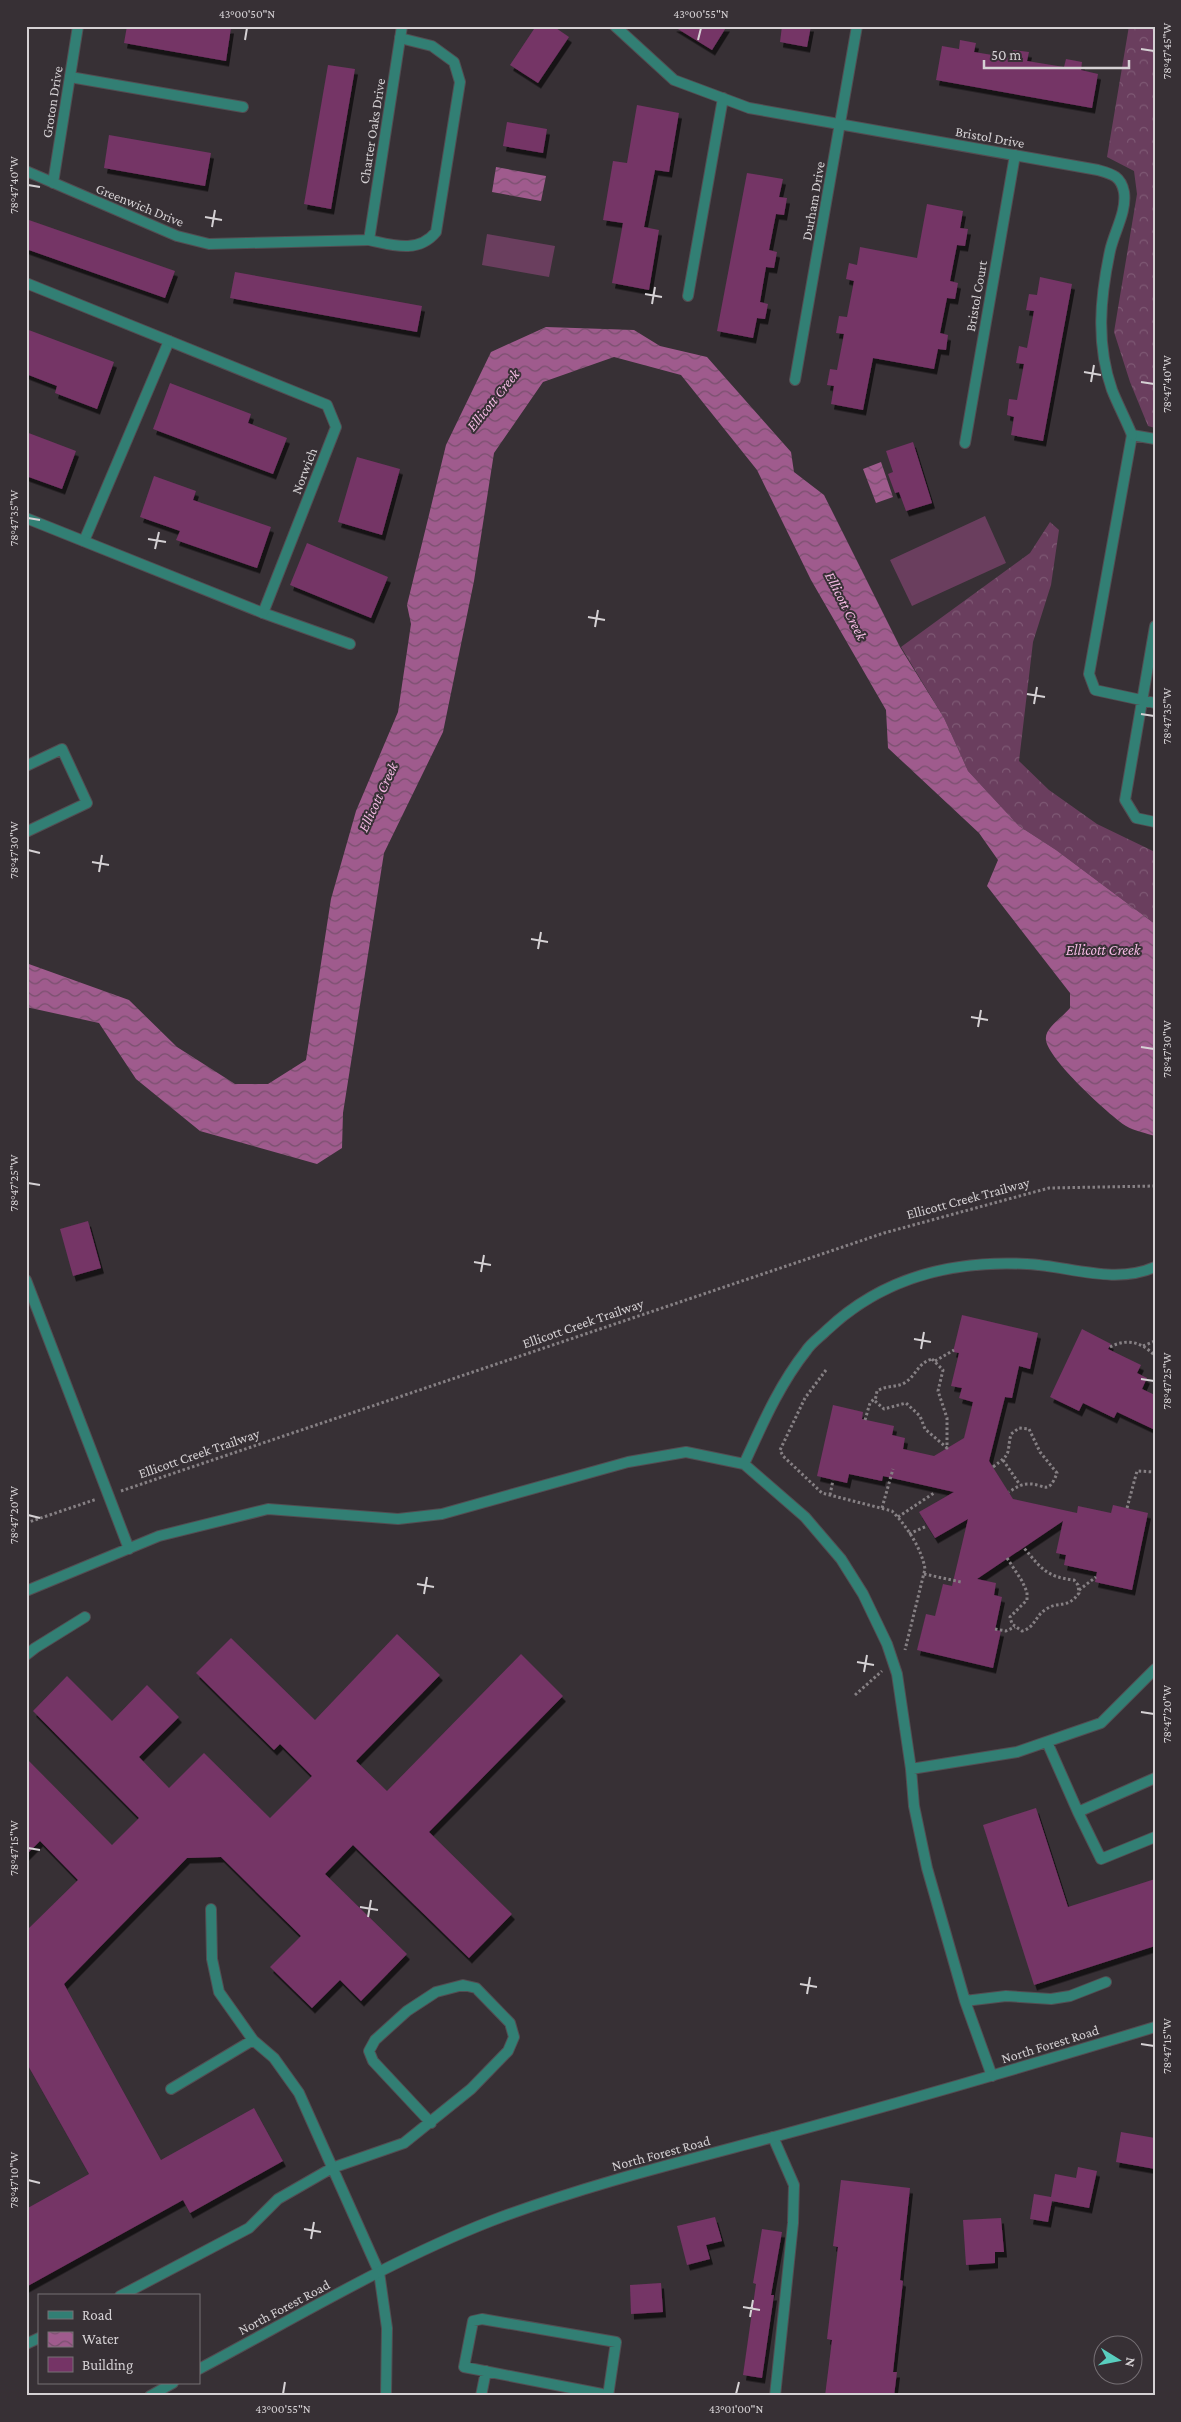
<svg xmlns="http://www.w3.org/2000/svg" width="1181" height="2422" font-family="'Crimson Pro',serif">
<defs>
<pattern id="forest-crowns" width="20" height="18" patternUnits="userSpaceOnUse" patternTransform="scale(1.25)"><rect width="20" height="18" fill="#6a3e5e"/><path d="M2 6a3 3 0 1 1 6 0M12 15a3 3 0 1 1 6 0" fill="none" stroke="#7e5974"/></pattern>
<pattern id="water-waves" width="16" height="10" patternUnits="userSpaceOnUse" patternTransform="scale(1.25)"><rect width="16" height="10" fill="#9f5b8d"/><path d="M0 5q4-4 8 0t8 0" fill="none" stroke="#79506e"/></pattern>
<filter id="shadow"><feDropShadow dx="3" dy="5.5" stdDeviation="0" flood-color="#0009"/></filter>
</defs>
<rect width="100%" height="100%" fill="#373035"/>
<!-- forest -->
<path fill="url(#forest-crowns)" d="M1129,26H1155V428L1148,426L1130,382L1114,332L1137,194L1134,171L1107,157Z
M1050,522L1059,530L1051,585L1033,642L1019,761L1049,790L1097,824L1155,852V924L1056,850L1019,826L968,771L944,718L901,647L1030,553Z"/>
<!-- garden -->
<path fill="#6a3e5e" d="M487,234L555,246L549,277L482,265Z
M985,516L1006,563L912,606L890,560Z"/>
<!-- water -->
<path fill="url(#water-waves)" d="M496,167L546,176L541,201L492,192Z
M546,327L634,330L660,346L707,357L791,452L794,472L824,495L900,647L944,718L968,771L1019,826L1056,850L1155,924V1136C1146,1133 1134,1131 1126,1126C1109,1115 1048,1059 1046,1040C1044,1028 1063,1017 1070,1008V993L987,886L998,860L979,833L888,748L886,710L811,580L757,470L681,375L614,357L543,382L494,453L474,581L443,732L384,853L343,1113L342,1148L317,1164L200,1131L136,1079L99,1023L26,1007V963L129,1000L177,1047L235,1084H268L306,1060L331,899L356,811L398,712L411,624L407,605L446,445L491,352Z
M881,462L893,497L876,503L863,469Z"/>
<!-- building -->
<path fill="#753466" filter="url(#shadow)" d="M127,26L231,28L226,61L124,43Z
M536,26H553L569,37L538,83L510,65Z
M673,26H727L712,50Z
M782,26H811L807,47L780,42Z
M960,40L976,43L974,52L1011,58L1013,50L1029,52L1027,61L1064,67L1066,59L1082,62L1081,70L1098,74L1092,108L936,80L942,46L959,49Z
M328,65L355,69L331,209L304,204Z
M637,105L679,113L669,172L655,170L644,227L659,230L649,290L612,283L623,223L603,220L613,161L627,163Z
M507,122L547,129L543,153L503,146Z
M109,135L211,153L205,186L104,168Z
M747,173L783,179L779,197L787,198L784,215L776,214L769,250L777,252L774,268L766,267L760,302L768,304L765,319L757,318L753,338L717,331Z
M927,204L963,211L960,228L968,229L965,246L957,245L950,281L958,283L955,299L947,298L940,333L948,335L946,350L938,349L934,369L873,358L863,410L831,404L834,386L827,385L830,369L837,370L844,334L836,333L839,316L847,317L854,281L846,279L849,263L857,265L860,247L917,258Z
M26,219L175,271L165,298L26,249Z
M235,272L422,306L417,332L230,298Z
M1040,277L1072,284L1043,441L1011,435L1014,417L1007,415L1009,399L1017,400L1024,364L1016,363L1019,346L1027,348L1034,311L1026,310L1029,294L1037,295Z
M26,329L114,362L97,409L55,393L57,386L26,374Z
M170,383L251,414L248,423L287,438L273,474L153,429Z
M26,432L76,451L62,489L26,476Z
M913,442L932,503L906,511L899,492L895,493L888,474L893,472L886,451Z
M357,457L400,469L382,535L338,522Z
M154,476L196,491L193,500L271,527L257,568L176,540L180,531L140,517Z
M307,543L388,577L371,618L290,585Z
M88,1221L101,1268L73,1276L60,1229Z
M962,1315L1038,1333L1030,1369L1019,1366L1012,1398L1005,1397L989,1461L1013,1499L1077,1513L1078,1506L1111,1513L1113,1505L1148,1513L1132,1590L1095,1582L1097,1572L1064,1565L1066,1555L1056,1553L1063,1521L977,1579L996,1583L994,1595L1002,1597L995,1630L1001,1631L993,1668L917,1650L926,1614L935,1616L943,1584L952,1586L968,1519L935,1538L919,1512L954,1492L883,1476L882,1481L849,1474L847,1483L817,1476L833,1405L863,1412L862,1419L894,1426L892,1435L905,1438L903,1449L934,1456L964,1438L973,1402L959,1398L962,1388L951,1386L959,1353L953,1352Z
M1082,1329L1111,1344L1108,1349L1141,1365L1137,1373L1147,1378L1142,1389L1155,1395V1430L1117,1412L1114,1418L1083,1403L1079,1411L1050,1397Z
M397,1634L440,1675L356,1761L387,1791L521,1654L563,1696L429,1832L512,1914L469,1958L353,1845L325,1874L407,1954L361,2001L340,1980L312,2008L270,1967L301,1936L221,1857L187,1858L64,1984L161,2160L254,2108L283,2161L190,2213L183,2200L26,2287V2209L89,2174L26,2062V1931L78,1880L40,1841L26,1855V1758L112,1845L139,1818L33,1711L67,1676L112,1721L147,1685L179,1717L139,1757L169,1788L204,1753L270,1818L312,1776L280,1744L274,1750L196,1673L231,1638L315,1720Z
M1036,1808L1068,1907L1155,1879V1946L1034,1985L983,1825Z
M1121,2132L1155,2138V2169L1116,2162Z
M1078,2167L1097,2171L1089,2208L1052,2201L1048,2222L1030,2219L1034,2194L1051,2197L1055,2174L1076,2178Z
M841,2180L910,2188L900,2280L903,2281L893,2372H897L894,2396H825L832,2340L827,2339L838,2247L833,2246Z
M715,2217L722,2241L706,2245L710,2259L687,2265L677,2226Z
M1001,2218L1004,2252H995V2263L966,2265L963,2220Z
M762,2229L782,2232L771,2295H774L762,2378L743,2375L756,2284L753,2283Z
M661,2283L663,2312L631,2314L630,2285Z"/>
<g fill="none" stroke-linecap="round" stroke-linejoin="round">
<defs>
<path id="service" d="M70,77L243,107
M369,240C392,245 418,254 436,232L460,82L454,62L432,46L400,38
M1155,439L1132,435L1089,674L1095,690L1155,703
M84,541L169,341
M263,613L350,644
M1155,626L1125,800L1136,818L1155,822
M26,766L62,749L87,803L26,832
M26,1280L129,1549
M744,1464C762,1425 779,1385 806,1351C811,1343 820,1337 827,1330C883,1277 952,1260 1027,1264C1069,1266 1114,1285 1155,1267
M26,1591L159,1536L268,1509L398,1519L442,1514L628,1462L686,1452L744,1464L805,1517L841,1559L863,1594L887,1644L897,1674L911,1769L914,1806L927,1868L965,2001L992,2076
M26,1655L35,1648L85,1617
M1047,1742L1078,1812L1101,1859L1155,1837
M911,1769L1017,1752L1101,1723L1155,1669
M1078,1812L1155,1778
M211,1909L212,1959L219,1992L253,2040L274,2058L299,2093L379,2272L387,2328L386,2396
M965,2001L1006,1996L1051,1999L1070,1996L1106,1982
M171,2089L253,2040
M773,2137L794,2185L793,2223L775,2396
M120,2296L249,2228L278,2199L332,2168L404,2143L471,2089L508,2051L514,2037L510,2023L476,1988L463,1985L436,1992L407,2011L375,2040L369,2051L373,2061L431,2123
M26,2344L39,2338
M481,2396L486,2371
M603,2396L602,2394L464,2367L473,2321L482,2319L616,2342L608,2396"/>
<path id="minor" d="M615,26L674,80L749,108L1098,170C1112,174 1121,176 1124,192C1127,212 1114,232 1110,251C1100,298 1096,344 1112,390C1118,405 1126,420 1132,435
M26,171L177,236L209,244L369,240L402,26
M53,183L78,26
M26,283L327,405L336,427L263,613L26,518
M688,296L723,98
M795,380L857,26
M965,443L1015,155"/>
<path id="tertiary" d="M199,2369C295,2318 389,2261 491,2221C585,2185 684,2161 781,2135C906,2101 1030,2065 1155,2027
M150,2396L173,2383"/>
</defs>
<!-- service casing -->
<use href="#service" stroke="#534d52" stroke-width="12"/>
<!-- minor casing -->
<use href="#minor" stroke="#534d52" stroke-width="12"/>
<!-- tertiary casing -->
<use href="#tertiary" stroke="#534d52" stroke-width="12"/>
<!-- path -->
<path stroke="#868084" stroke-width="3" stroke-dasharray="2.5 2.5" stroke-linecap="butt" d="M1143,1346L1155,1341
M1110,1347C1127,1338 1142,1342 1155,1356
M932,1359L943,1370L938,1391L947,1418V1448L925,1429L920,1416L906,1403L884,1409L875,1401L877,1391C886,1385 897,1388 906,1382C917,1374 918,1363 932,1359Z
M935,1361L954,1350
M826,1370L805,1398L780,1450L783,1456L822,1493L892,1511C906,1525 922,1549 925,1569L905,1650
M865,1420L870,1403L874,1399
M1003,1460L1020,1485
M993,1467C1013,1452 1006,1455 1011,1434L1019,1428L1029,1429L1040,1452L1057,1473C1048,1497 1044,1483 1028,1484C1021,1484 1015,1488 1009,1492
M121,1491L884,1233L1049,1188L1155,1186
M830,1495L833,1480
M882,1508L893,1469
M1127,1508L1137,1471L1155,1472
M898,1517L934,1493
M26,1523L97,1499
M909,1534L927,1526
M1007,1558L1022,1581L1027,1592V1600L1010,1617L1012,1624L1022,1631C1035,1628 1035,1616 1045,1610C1058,1600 1067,1610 1079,1593L1078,1585L1074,1580C1046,1577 1041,1568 1024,1548
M924,1574L961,1582
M1079,1590L1096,1577
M995,1629L1006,1631L1015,1627
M855,1695L882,1671"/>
<!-- service -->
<use href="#service" stroke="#327f74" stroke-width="10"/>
<!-- minor -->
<use href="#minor" stroke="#327f74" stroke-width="10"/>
<!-- tertiary -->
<use href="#tertiary" stroke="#327f74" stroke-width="10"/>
</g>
<!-- ticks -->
<path fill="none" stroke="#d5d1d4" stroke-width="2" d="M245,40L247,28M698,40L701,28M1141,49L1154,51M28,185L40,187M205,217L222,220M212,227L215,210M645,294L662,297M652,304L655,287M1084,372L1101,375M1091,382L1094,365M1141,382L1154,384M28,518L40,520M148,539L166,542M155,549L159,532M588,617L605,620M595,627L598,610M1027,694L1045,697M1034,704L1037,687M1141,714L1154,716M28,850L40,853M92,862L109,865M99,872L102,855M531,939L548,942M538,949L541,932M971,1017L988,1020M978,1027L981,1010M1141,1047L1154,1049M28,1183L40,1185M474,1262L491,1265M481,1272L484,1255M914,1339L931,1342M921,1349L924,1332M1141,1379L1154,1381M28,1515L40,1518M417,1584L434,1587M424,1594L427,1577M857,1662L874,1665M864,1672L867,1655M1141,1712L1154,1714M28,1848L40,1850M360,1907L378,1910M368,1917L371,1900M800,1984L817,1987M807,1994L810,1977M1141,2044L1154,2046M28,2180L40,2183M304,2229L321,2232M311,2239L314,2222M743,2307L760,2310M750,2317L753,2300M283,2394L285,2382M736,2394L739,2382"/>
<g text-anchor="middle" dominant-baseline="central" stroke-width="4" stroke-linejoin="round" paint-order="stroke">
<!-- street labels -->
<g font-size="14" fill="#d5d1d4" stroke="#373035">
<text transform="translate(52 102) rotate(-81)">Groton Drive</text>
<text transform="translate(372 131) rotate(-81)">Charter Oaks Drive</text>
<text transform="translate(990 137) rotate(10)">Bristol Drive</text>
<text transform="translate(813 201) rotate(-80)">Durham Drive</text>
<text transform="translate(140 205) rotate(22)">Greenwich Drive</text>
<text transform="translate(976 296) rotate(-80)">Bristol Court</text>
<text transform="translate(304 471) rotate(-69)">Norwich</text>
<text transform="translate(968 1198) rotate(-15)">Ellicott Creek Trailway</text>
<text transform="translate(583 1323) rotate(-19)">Ellicott Creek Trailway</text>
<text transform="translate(199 1453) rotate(-19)">Ellicott Creek Trailway</text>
<text transform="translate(1050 2044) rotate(-17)">North Forest Road</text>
<text transform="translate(661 2153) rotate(-15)">North Forest Road</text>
<text transform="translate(284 2307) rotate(-28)">North Forest Road</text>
</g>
<!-- water labels -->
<g font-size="15" font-style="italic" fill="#f5bbe4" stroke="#373035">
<text transform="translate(493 400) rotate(-51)">Ellicott Creek</text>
<text transform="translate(846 606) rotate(63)">Ellicott Creek</text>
<text transform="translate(378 797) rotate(-65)">Ellicott Creek</text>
<text x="1103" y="950">Ellicott Creek</text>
</g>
</g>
<!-- border -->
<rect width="1181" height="2422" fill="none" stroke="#373035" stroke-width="55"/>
<!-- legend -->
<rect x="38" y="2294" width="162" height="90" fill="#373035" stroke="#767075"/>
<rect x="48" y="2311" width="25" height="8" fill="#327f74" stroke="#767075"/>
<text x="82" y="2320" font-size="15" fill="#d5d1d4">Road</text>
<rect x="48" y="2332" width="25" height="15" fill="url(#water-waves)" stroke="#767075"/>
<text x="82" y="2344" font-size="15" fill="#d5d1d4">Water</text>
<rect x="48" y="2357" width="25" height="15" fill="#753466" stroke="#767075"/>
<text x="82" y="2370" font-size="15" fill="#d5d1d4">Building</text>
<!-- north arrow -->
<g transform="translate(1118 2360) rotate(100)"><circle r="24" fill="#373035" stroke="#767075"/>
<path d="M0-4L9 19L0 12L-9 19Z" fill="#59cebe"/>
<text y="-8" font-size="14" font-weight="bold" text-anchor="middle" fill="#d5d1d4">N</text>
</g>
<!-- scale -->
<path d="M984 60v8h145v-8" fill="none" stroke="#d5d1d4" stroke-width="2.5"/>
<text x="991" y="60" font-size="15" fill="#d5d1d4" stroke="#373035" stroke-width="4" paint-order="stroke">50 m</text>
<rect x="28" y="28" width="1126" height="2366" fill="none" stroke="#d5d1d4" stroke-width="2"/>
<g font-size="12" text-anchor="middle" fill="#d5d1d4">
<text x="247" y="18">43°00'50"N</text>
<text x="701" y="18">43°00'55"N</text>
<text transform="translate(1167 51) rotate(-90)" y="4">78°47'45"W</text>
<text transform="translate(14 185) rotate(-90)" y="4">78°47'40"W</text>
<text transform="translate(1167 384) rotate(-90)" y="4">78°47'40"W</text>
<text transform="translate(14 518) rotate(-90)" y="4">78°47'35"W</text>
<text transform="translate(1167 716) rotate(-90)" y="4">78°47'35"W</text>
<text transform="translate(14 850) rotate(-90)" y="4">78°47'30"W</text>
<text transform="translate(1167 1049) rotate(-90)" y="4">78°47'30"W</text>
<text transform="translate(14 1183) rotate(-90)" y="4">78°47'25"W</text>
<text transform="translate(1167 1381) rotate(-90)" y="4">78°47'25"W</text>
<text transform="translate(14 1515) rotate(-90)" y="4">78°47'20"W</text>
<text transform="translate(1167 1714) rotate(-90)" y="4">78°47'20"W</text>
<text transform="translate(14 1848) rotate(-90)" y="4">78°47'15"W</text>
<text transform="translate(1167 2046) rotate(-90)" y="4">78°47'15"W</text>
<text transform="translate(14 2180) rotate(-90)" y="4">78°47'10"W</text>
<text x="283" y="2413">43°00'55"N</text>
<text x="736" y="2413">43°01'00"N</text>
</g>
</svg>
